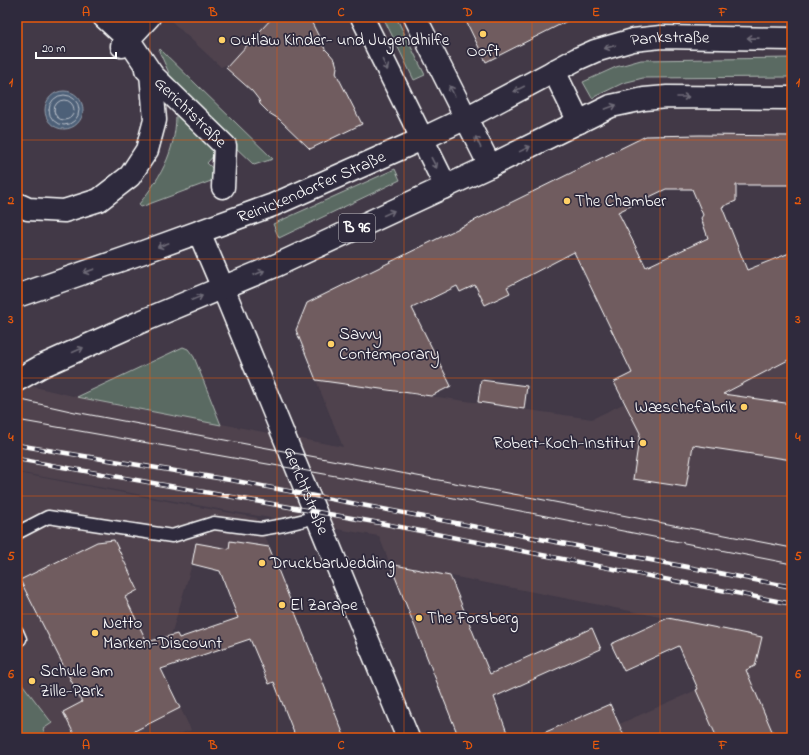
<svg xmlns="http://www.w3.org/2000/svg" width="809" height="755" font-family="'Indie Flower',sans-serif">
<rect width="100%" height="100%" fill="#423947"/>
<filter id="ink" filterUnits="userSpaceOnUse"><feTurbulence type="fractalNoise" baseFrequency=".025" numOctaves="2"/><feDisplacementMap in="SourceGraphic" scale="8" xChannelSelector="R" yChannelSelector="G"/><feConvolveMatrix kernelMatrix="1 2 1 2 8 2 1 2 1" color-interpolation-filters="sRGB"/></filter>
<g filter="url(#ink)">
<!-- built -->
<path fill="#50434e" d="M167,17H273L231,63L221,67Z
M792,322V738H588L737,672L717,628L390,564L379,536L235,512L17,472V383L77,397L343,447L316,380L592,419Z
M17,473L257,518L269,546L251,553L195,543L192,564L161,669L191,730L167,738H17Z"/>
<!-- green -->
<path fill="#5a6b62" stroke="#acb5b0" d="M383,17H396L425,75L414,80Z
M160,49L273,159L254,165L170,85L169,73L159,51Z
M792,58V77L643,78L623,83L592,98L583,82L616,67L641,60Z
M176,109L219,150L207,163L222,177L141,207L139,204C163,175 177,147 176,109Z
M395,169L400,180L279,238L273,224Z
M183,347L188,349L194,357L221,425L77,397Z
M17,677L52,723L43,729L47,738H17Z"/>
<!-- water -->
<path fill="#4d6078" stroke="#94a0ae" d="M45 110a19 19 0 1 1 38 0a19 19 0 1 1-38 0Z"/>
<g fill="none" stroke-linecap="round" stroke-linejoin="round">
<!-- shore -->
<path stroke="#b8bfc9" stroke-width="1" d="M49 110a15 15 0 1 1 30 0a15 15 0 1 1-30 0Z
M54 110a10 10 0 1 1 20 0a10 10 0 1 1-20 0Z"/>
</g>
<!-- building -->
<path fill="#705b5e" stroke="#fff" fill-rule="evenodd" d="M273,17H309L325,49L330,54L335,60L337,67L336,73L362,124L310,149L279,119L269,113L260,104L259,100L252,91L226,68Z
M464,17H575L486,62Z
M700,135L792,136V185H736V201L722,207L747,270L792,252V358L723,394L792,404V460L693,445L686,487L633,479L640,433L614,382L632,373L574,252L507,287L510,293L485,305L475,285L460,292L457,286L412,308L451,386L431,396L316,380L296,330L307,303L646,136ZM666,189H692L703,215L701,218L708,238L646,267L618,212Z
M481,380L527,386L524,409L478,402Z
M114,540L138,590L125,597L147,642L177,634L179,638L238,618L220,571L192,564L196,543L229,549L230,541L269,547L345,738H296L274,682L269,684L250,639L161,669L180,708L121,738H76L63,712L82,702L20,580L97,542Z
M390,564L450,576L490,674L592,628L601,649L494,697L509,738H459Z
M668,618L762,637L755,666L746,670L775,738H717L696,690L698,689L679,646L624,671L611,644Z
M610,704L625,738H532Z"/>
<g fill="none" stroke-linecap="round" stroke-linejoin="round">
<defs>
<path id="lane" d="M17,533L48,517L172,536L214,523L261,529L284,525L317,517
M17,632L20,639"/>
<g id="street">
<path d="M122,46L149,17"/>
<path id="s1" d="M146,69L225,146L223,187"/>
<path d="M17,204L28,209L64,211L99,200L130,176L147,150L155,120L151,73L128,39L104,17"/>
<path id="s2" d="M223,288L408,738"/>
</g>
<g id="secondary">
<path d="M554,71L579,122"/>
<path id="s3" d="M466,118L577,59L595,51L633,40L661,37L792,39"/>
<path d="M490,166L611,106L644,99L667,97L792,98"/>
</g>
<g id="primary">
<path d="M362,17L446,187"/>
<path d="M199,232L223,288"/>
<path id="s4" d="M17,296L138,254L273,205L422,139L466,118"/>
<path d="M17,380L42,366L138,323L277,265L490,166L415,17"/>
</g>
</defs>
<!-- lane casing -->
<use href="#lane" stroke="#fff" stroke-width="15"/>
<!-- street casing -->
<use href="#street" stroke="#fff" stroke-width="25"/>
<!-- secondary casing -->
<use href="#secondary" stroke="#fff" stroke-width="25"/>
<!-- primary casing -->
<use href="#primary" stroke="#fff" stroke-width="25"/>
<!-- lane -->
<use href="#lane" stroke="#2f2a3d" stroke-width="12"/>
<!-- street -->
<use href="#street" stroke="#2f2a3d" stroke-width="22"/>
<!-- secondary -->
<use href="#secondary" stroke="#2f2a3d" stroke-width="22"/>
<!-- primary -->
<use href="#primary" stroke="#2f2a3d" stroke-width="22"/>
<!-- tram -->
<path stroke="#fff" stroke-width="1" d="M17,399L75,412L508,493L792,548
M17,420L387,485L792,564"/>
<defs>
<path id="rail" d="M17,445L236,481L792,587
M17,459L380,523L792,604"/>
</defs>
<!-- rail casing -->
<use href="#rail" stroke="#fff" stroke-width="4.5"/>
<!-- rail -->
<use href="#rail" stroke="#2f2a3d" stroke-width="3" stroke-dasharray="9" stroke-linecap="butt"/>
</g>
<!-- one-way arrows -->
<defs><path id="oneway-shaft" d="M-6 0H5M1.5-3L5.5 0L1.5 3" fill="none" stroke-width="1.6" stroke-linecap="round" stroke-linejoin="round"/></defs>
<g stroke="#6d6a77">
<use href="#oneway-shaft" transform="translate(753 38) rotate(-179)"/>
<use href="#oneway-shaft" transform="translate(610 47) rotate(164)"/>
<use href="#oneway-shaft" transform="translate(385 65) rotate(64)"/>
<use href="#oneway-shaft" transform="translate(519 89) rotate(153)"/>
<use href="#oneway-shaft" transform="translate(452 91) rotate(-116)"/>
<use href="#oneway-shaft" transform="translate(683 97)"/>
<use href="#oneway-shaft" transform="translate(611 107) rotate(-20)"/>
<use href="#oneway-shaft" transform="translate(478 142) rotate(-116)"/>
<use href="#oneway-shaft" transform="translate(525 149) rotate(-26)"/>
<use href="#oneway-shaft" transform="translate(434 163) rotate(63)"/>
<use href="#oneway-shaft" transform="translate(389 213) rotate(-25)"/>
<use href="#oneway-shaft" transform="translate(163 245) rotate(160)"/>
<use href="#oneway-shaft" transform="translate(89 271) rotate(161)"/>
<use href="#oneway-shaft" transform="translate(259 273) rotate(-23)"/>
<use href="#oneway-shaft" transform="translate(197 298) rotate(-22)"/>
<use href="#oneway-shaft" transform="translate(78 350) rotate(-24)"/>
</g>
</g>
<!-- grid -->
<path fill="none" stroke="#e8590c" stroke-width="1" stroke-opacity="0.55" d="M150,17V738M277,17V738M404,17V738M532,17V738M660,17V738M17,140H792M17,259H792M17,378H792M17,496H792M17,614H792"/>
<!-- markers -->
<g fill="#ffd166" stroke="#2f2a3d" stroke-width="1.5">
<circle cx="483" cy="34" r="4"/>
<circle cx="222" cy="40" r="4"/>
<circle cx="567" cy="201" r="4"/>
<circle cx="331" cy="344" r="4"/>
<circle cx="744" cy="407" r="4"/>
<circle cx="643" cy="443" r="4"/>
<circle cx="262" cy="563" r="4"/>
<circle cx="282" cy="605" r="4"/>
<circle cx="419" cy="618" r="4"/>
<circle cx="95" cy="633" r="4"/>
<circle cx="32" cy="681" r="4"/>
</g>
<g text-anchor="middle" dominant-baseline="central" stroke-width="3.5" stroke-linejoin="round" paint-order="stroke">
<!-- shield labels -->
<rect fill="#2f2a3d" stroke="#c1bfc5" stroke-width="1" x="339" y="214" width="36" height="28" rx="3"/>
<g font-size="16" font-weight="bold" fill="#fff">
<text x="357" y="228">B 96</text>
</g>
<!-- poi labels -->
<g font-size="17" fill="#fff" stroke="#2f2a3d" text-anchor="start">
<text x="230" y="40">Outlaw Kinder- und Jugendhilfe</text>
<text x="483" y="51" text-anchor="middle">Ooft</text>
<text x="575" y="201">The Chamber</text>
<text x="339" y="334">Savvy<tspan x="339" dy="20">Contemporary</tspan></text>
<text x="736" y="407" text-anchor="end">Wæschefabrik</text>
<text x="635" y="443" text-anchor="end">Robert-Koch-Institut</text>
<text x="270" y="563">DruckbarWedding</text>
<text x="290" y="605">El Zarape</text>
<text x="427" y="618">The Forsberg</text>
<text x="103" y="623">Netto<tspan x="103" dy="20">Marken-Discount</tspan></text>
<text x="40" y="671">Schule am<tspan x="40" dy="20">Zille-Park</tspan></text>
</g>
<!-- street labels -->
<g font-size="17" fill="#fff" stroke="#2f2a3d">
<text stroke="none"><textPath href="#s3" startOffset="222">Pankstraße</textPath></text>
<text stroke="none"><textPath href="#s1" startOffset="62">Gerichtstraße</textPath></text>
<text stroke="none"><textPath href="#s4" startOffset="314">Reinickendorfer Straße</textPath></text>
<text stroke="none"><textPath href="#s2" startOffset="219">Gerichtstraße</textPath></text>
</g>
</g>
<!-- margin -->
<rect width="809" height="755" fill="none" stroke="#2f2a3d" stroke-width="44"/>
<!-- scale -->
<path d="M36 52v6h80v-6" fill="none" stroke="#ffffff" stroke-width="2"/>
<text x="42" y="52" font-size="12" fill="#ffffff" stroke="#2f2a3d" stroke-width="3" paint-order="stroke">20 m</text>
<rect x="22" y="22" width="765" height="711" fill="none" stroke="#e8590c" stroke-width="1.5"/>
<g font-size="13" text-anchor="middle" font-weight="bold" fill="#e8590c">
<text x="86" y="16">A</text>
<text x="213" y="16">B</text>
<text x="341" y="16">C</text>
<text x="468" y="16">D</text>
<text x="596" y="16">E</text>
<text x="723" y="16">F</text>
<text x="11" y="86">1</text>
<text x="798" y="86">1</text>
<text x="11" y="204">2</text>
<text x="798" y="204">2</text>
<text x="11" y="323">3</text>
<text x="798" y="323">3</text>
<text x="11" y="441">4</text>
<text x="798" y="441">4</text>
<text x="11" y="560">5</text>
<text x="798" y="560">5</text>
<text x="11" y="678">6</text>
<text x="798" y="678">6</text>
<text x="86" y="749">A</text>
<text x="213" y="749">B</text>
<text x="341" y="749">C</text>
<text x="468" y="749">D</text>
<text x="596" y="749">E</text>
<text x="723" y="749">F</text>
</g>
</svg>
